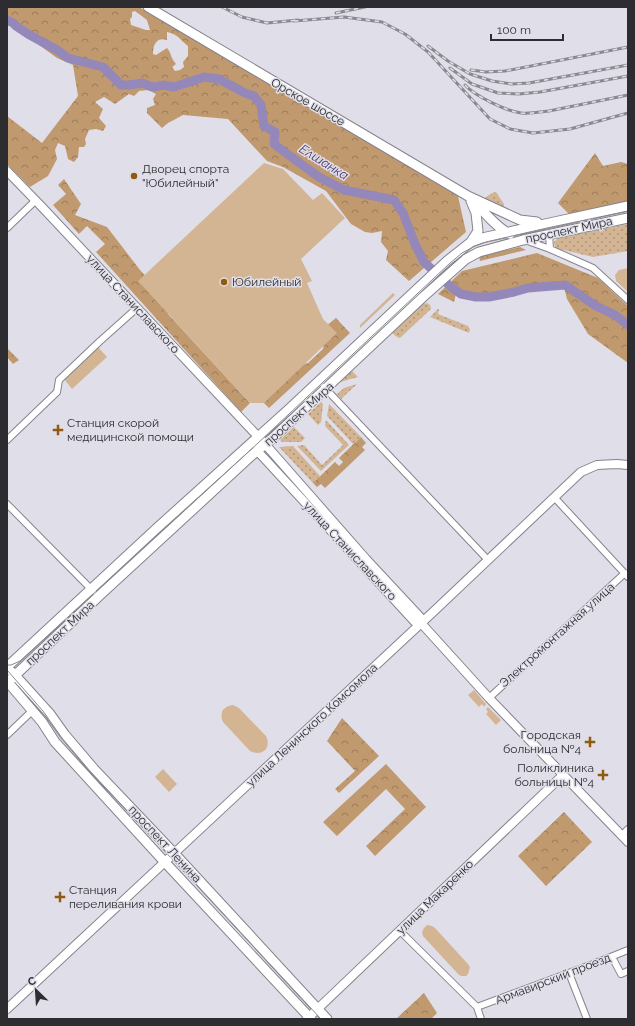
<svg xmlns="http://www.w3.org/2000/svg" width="635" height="1026" font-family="Raleway,sans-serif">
<defs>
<pattern id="grass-dots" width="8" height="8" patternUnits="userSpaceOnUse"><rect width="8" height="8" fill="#d3b594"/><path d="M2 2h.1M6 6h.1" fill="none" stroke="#ac9379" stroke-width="1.8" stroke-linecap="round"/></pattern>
<pattern id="forest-crowns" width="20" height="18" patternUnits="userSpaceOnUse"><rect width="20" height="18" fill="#c0996f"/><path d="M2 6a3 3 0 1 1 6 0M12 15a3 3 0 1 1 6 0" fill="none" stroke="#9c7d5c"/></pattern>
</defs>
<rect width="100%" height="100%" fill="#e0dfe9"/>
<!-- grass -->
<path fill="url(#grass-dots)" d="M494,192H496L504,204V206L502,208L485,200L486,197Z
M628,224V251L593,257L555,248L554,242L558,238Z
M393,293L395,295L360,328V325Z
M427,303L430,305L431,309L400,338L397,337L392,333L423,304Z
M438,309H439L438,314L468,326L470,329L469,333L430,317Z
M352,371L358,377L340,382Z
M357,384L341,399L337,394L344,388Z
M321,402L323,404L321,422L318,425L308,414Z
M329,404L361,437L353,444L327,416Z
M326,420L349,445L321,471L297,446L304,445L322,465L343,445L325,426Z
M294,427L305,438L301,442H282L280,440Z
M293,446L320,476L313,483L279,447Z"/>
<!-- forest -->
<path fill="url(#forest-crowns)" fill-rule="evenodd" d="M7,7H139L385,151L458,196L466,232L409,281L386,260L388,251L381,242L382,231L372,233L365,232L351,224L326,191L283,167L267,161L228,119L183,115L168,123L162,128L147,113V108L155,105L153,99L156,94L148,90L139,91L134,96L129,94L115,104L104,97L95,102L103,109L99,118L106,126L103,131L96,129L89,130L85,139L86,144L84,147H79L78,157L74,162L68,159L65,146L58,143L55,150L57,159L48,176L30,187L7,164V116L42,143L78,96L73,65L57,58L17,29L7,23ZM135,11L147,20L150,30H146L131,25L130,19L132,17V12ZM167,32C178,34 180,40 188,46V56L183,62L184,67L180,70L175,71L172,67L176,64C170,57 172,54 167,48L156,55L153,54C153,44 157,37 167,40Z
M595,153L603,166L621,162L628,164V203L570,215L558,203Z
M64,179L81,204L75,215L107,227L140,270L175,307L168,314L250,403L241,412L96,252L105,244L87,226L79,234L53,205L66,194L58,185Z
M520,247L526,250L480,261L479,256Z
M537,253L598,278L628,306V363L588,334L567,299L563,283L555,285L538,284L515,290L485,295L456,294L454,302L438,294L462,271Z
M336,318L350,333L269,408L264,403L265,390L286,370L308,363L323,349L326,326Z
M7,348L19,360L13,364L7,357Z
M361,437L366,443L362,447L365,450L325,488L321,484L317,487L313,483L335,462L339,466L343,462L339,458Z
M342,718L379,756L339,793L335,789L355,771L327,741Z
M386,764L426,807L375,856L366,846L405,809L386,789L337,836L323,822Z
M564,812L592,842L546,886L518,856Z
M424,993L437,1013L431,1019H396Z"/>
<!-- park -->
<path fill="#d3b594" d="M264,163L283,169L313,200L322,193L345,218L301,259L312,281L307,283L323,319L337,333L264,403H250L138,281Z
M628,268V292L616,281L615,275L619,270Z
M98,347L107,357L72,389L64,379Z
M474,690L486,704L484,707L482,704L479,707L468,695Z
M233,705L239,708L266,736C272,748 262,757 250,751L223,722C219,713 223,706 233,705Z
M488,707L501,720L496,725L486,714L488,712L486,709Z
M163,769L177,784L169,792L155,777Z
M427,925L432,926L435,928L468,964L470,967L468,974L466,976H461L458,974L423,936C421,931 423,929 427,925Z"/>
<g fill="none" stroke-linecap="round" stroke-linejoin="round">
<!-- river -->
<path stroke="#9388b9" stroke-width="9" d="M7,20L13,23L16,26L28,34L57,50L68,58L103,67L121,85H129L143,83L149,86L155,87L163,85L174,87L204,77L219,79L245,93L254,96L261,105L264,126L275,132L274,144L290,156L319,177L344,190L394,200L403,213L415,244L424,262L450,286L461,294L476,297H489L514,292L528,288L565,285L596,306L615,315L628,325"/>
<defs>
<path id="street" d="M7,228L36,200
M549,234L550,249
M525,240L550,249L593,268L628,300
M324,387L488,560
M7,440L57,392L59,380L99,342L137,308
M554,497L628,577
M7,504L93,591
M489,698L625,573
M7,735L32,711
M622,835L628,829
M400,931L477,1007L481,1019
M612,957L621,974L628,971
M569,973L587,1019
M477,1007L593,964L628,950"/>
<path id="secondary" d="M7,171L41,206L265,444L366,559L420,617L421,623L489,698L628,842
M258,444L257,451L264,458L415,622L421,623
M7,1009L432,613L581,472L597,465L617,464L628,465
M307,1019L563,775"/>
<path id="primary" d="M148,7L468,196L520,220L537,222
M471,201L476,213L478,231L471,242
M474,201C483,211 498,229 510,234
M7,667L157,528L289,409L447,261L471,242L482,238L545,224L628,206
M12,672L50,714L65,735L94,769L174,853L327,1019
M7,681L42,722L55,742L161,858L311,1019
M8,682L99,596L251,456L274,437L423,297L466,259L479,252L523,240L628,218"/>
</defs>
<!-- street casing -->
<use href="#street" stroke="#85838c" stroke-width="8"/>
<!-- secondary casing -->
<use href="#secondary" stroke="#85838c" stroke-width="10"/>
<!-- primary casing -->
<use href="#primary" stroke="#85838c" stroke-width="11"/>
<!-- street -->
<use href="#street" stroke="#fff" stroke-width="6"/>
<!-- secondary -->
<use href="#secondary" stroke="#fff" stroke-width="8"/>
<!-- primary -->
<use href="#primary" stroke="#fff" stroke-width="9"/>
<!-- tram -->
<path stroke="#8a8990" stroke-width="1" d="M7,665H11L20,661L258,443L449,264L462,253L475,246L486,242L547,228L628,211
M7,670L43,711L62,738L90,771L321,1019"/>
<defs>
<path id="rail" d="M222,7L242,17L267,23L298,20
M336,13L365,7
M294,21L344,17L382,22L405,34L428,52L490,119L510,129L533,133L570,129L628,113
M428,46L448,61L470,74L492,81L511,84L529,83L628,65
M450,68L472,84L498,93L519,94L540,92L628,76
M471,70L486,72L505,71L628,47
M465,85C475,96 506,111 521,113C530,114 540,112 549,111L628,95"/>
</defs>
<!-- rail casing -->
<use href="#rail" stroke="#8a8990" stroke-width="3"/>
<!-- rail -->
<use href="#rail" stroke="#e0dfe9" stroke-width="1.5" stroke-dasharray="4.5" stroke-linecap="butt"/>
</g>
<!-- markers -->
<g fill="#905b0e" stroke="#e0dfe9" stroke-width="1.5">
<circle cx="134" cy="176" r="4"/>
<circle cx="224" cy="282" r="4"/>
<path d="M56 424h4v4h4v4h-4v4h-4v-4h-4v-4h4z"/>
<path d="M588 736h4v4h4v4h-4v4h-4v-4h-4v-4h4z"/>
<path d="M601 769h4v4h4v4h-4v4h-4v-4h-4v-4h4z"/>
<path d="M58 891h4v4h4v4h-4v4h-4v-4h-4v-4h4z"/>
</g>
<g text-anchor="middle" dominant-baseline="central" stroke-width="3" stroke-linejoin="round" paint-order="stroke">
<!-- street labels -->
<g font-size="12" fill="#2d2c30" stroke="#e0dfe9">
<text transform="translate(308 102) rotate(30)">Орское шоссе</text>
<text transform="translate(569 230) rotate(-12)">проспект Мира</text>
<text transform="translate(133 304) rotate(47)">улица Станиславского</text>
<text transform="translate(299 414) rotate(-42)">проспект Мира</text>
<text transform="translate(350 551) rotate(47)">улица Станиславского</text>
<text transform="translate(60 633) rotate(-43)">проспект Мира</text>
<text transform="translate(557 635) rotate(-42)">Электромонтажная улица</text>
<text transform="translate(312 725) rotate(-43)">улица Ленинского Комсомола</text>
<text transform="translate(165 844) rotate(47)">проспект Ленина</text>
<text transform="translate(435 897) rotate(-44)">улица Макаренко</text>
<text transform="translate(553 979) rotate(-21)">Армавирский проезд</text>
</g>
<!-- poi labels -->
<g font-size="12" fill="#2d2c30" stroke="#e0dfe9" text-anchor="start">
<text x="142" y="169">Дворец спорта<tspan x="142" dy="14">"Юбилейный"</tspan></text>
<text x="232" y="282">Юбилейный</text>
<text x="67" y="423">Станция скорой<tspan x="67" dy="14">медицинской помощи</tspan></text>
<text x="581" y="735" text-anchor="end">Городская<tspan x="581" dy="14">больница №4</tspan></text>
<text x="594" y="768" text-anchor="end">Поликлиника<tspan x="594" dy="14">больницы №4</tspan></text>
<text x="69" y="890">Станция<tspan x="69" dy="14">переливания крови</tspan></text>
</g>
<!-- water labels -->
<g font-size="13" font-style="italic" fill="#4b3977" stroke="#e0dfe9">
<text transform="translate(324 162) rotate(32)">Елшанка</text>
</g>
</g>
<!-- border -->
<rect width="635" height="1026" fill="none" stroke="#2d2c30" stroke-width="16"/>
<!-- north arrow -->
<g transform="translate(36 990) rotate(335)" stroke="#e0dfe9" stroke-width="3" paint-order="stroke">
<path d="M0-3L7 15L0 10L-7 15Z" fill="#2d2c30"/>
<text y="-6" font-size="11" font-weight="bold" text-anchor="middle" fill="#2d2c30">С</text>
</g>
<!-- scale -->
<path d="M491 34v6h72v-6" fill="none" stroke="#2d2c30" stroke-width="2"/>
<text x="497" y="34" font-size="12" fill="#2d2c30" stroke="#e0dfe9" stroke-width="3" paint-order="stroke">100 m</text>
</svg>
